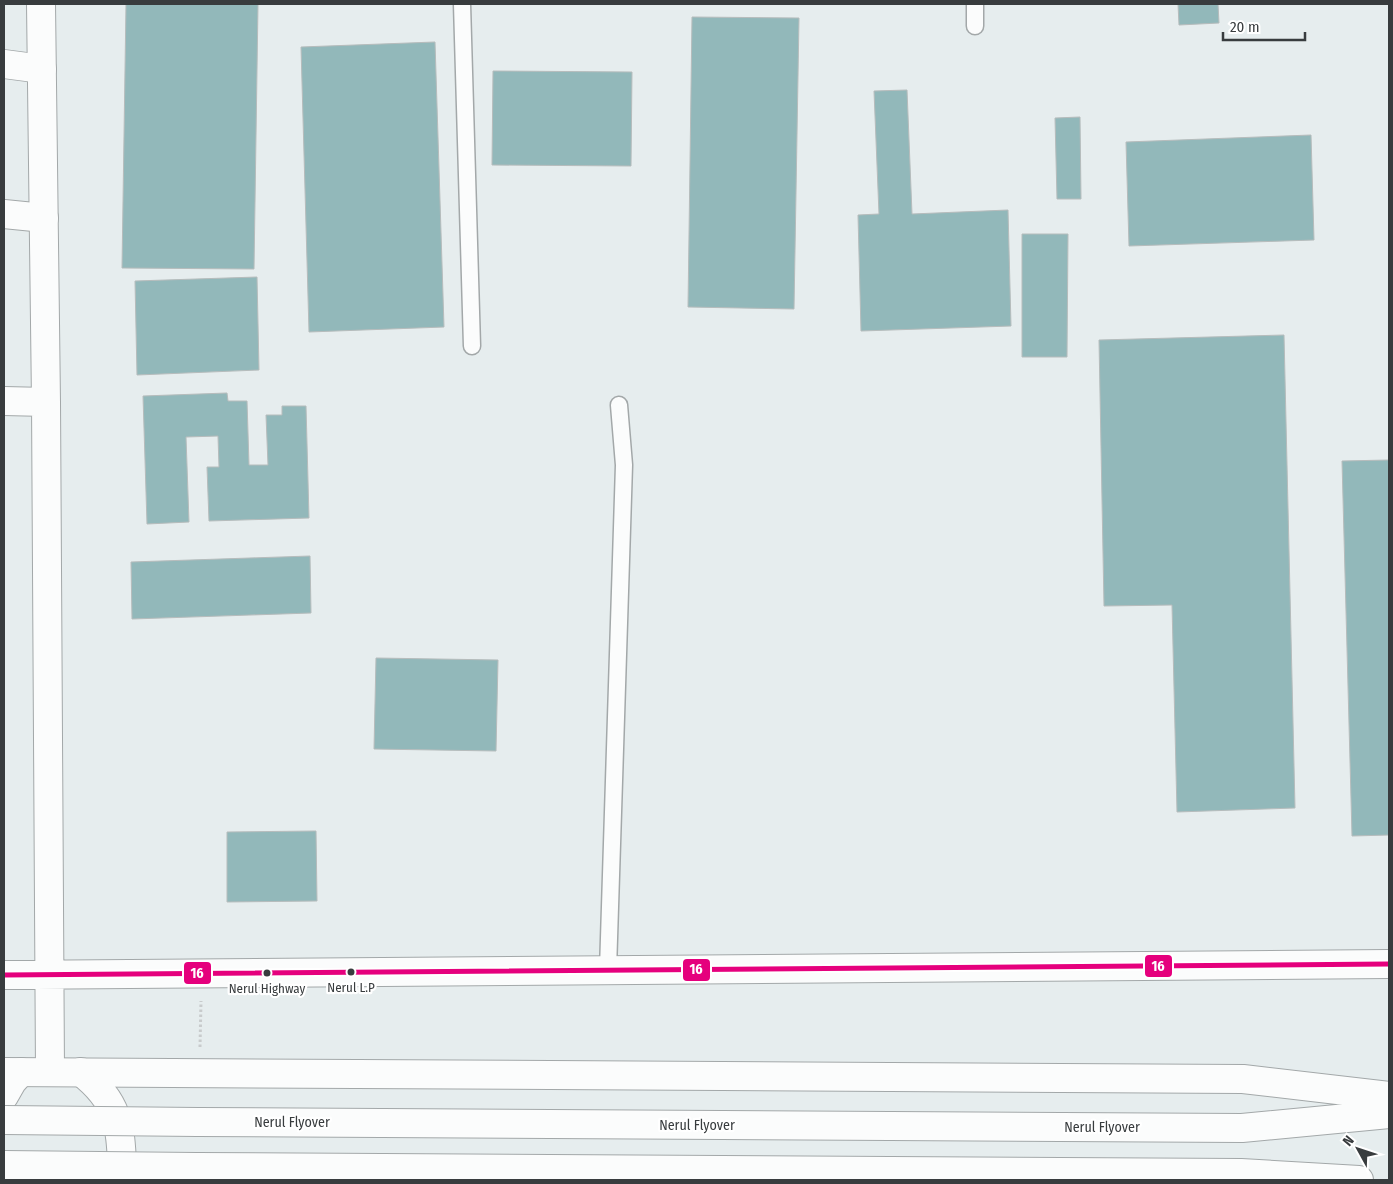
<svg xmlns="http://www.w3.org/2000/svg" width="1393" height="1184" font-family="'Fira Sans Condensed',sans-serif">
<rect width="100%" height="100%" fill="#e6edee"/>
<!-- building -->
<path fill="#92b8ba" stroke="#b6bcbc" d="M126,4H258L254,269L122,268Z
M1178,4H1218L1219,23L1179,25Z
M692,17L799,18L794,309L688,307Z
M435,42L444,327L309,332L301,47Z
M493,71L632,72L631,166L492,165Z
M907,90L912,214L1008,210L1011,326L861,331L858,215L879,214L874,91Z
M1080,117L1081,199H1057L1055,118Z
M1311,135L1314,240L1129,246L1126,142Z
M1022,234H1068L1067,357H1022Z
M257,277L259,370L137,375L135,281Z
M1284,335L1295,808L1177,812L1172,605L1104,606L1099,340Z
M227,393L228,401H247L249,465H268L266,415H282V406H306L309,518L209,521L207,467H219L218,436L186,437L189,522L147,524L143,396Z
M1389,460V835L1352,836L1342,461Z
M310,556L311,613L132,619L131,562Z
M376,658L498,660L496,751L374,749Z
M316,831L317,901L227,902V832Z"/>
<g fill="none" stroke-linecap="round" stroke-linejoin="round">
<defs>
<path id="service" d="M462,4L472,346
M975,26V4
M608,970L624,465L619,405"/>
<path id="minor" d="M4,64L42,69
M4,214L44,218"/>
<path id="tertiary" d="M41,4L46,402L50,1072
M4,401L46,402
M4,975L1389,964"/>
<path id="secondary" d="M81,1072C123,1105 120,1131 123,1180
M4,1096L12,1082L21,1072
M4,1179V1180"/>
<path id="motorway" d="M4,1072L1243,1079L1389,1096
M198,1122L1242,1128L1389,1114
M196,1167L1241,1173L1359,1180"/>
</defs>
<!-- service casing -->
<use href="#service" stroke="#a3a8a9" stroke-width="19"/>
<!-- minor casing -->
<use href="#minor" stroke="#a3a8a9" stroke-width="30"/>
<!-- tertiary casing -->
<use href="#tertiary" stroke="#a3a8a9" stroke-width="30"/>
<!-- secondary casing -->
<use href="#secondary" stroke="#a3a8a9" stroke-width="30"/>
<!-- motorway casing -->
<use href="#motorway" stroke="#a3a8a9" stroke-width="30"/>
<!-- path -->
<path stroke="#c8cbcc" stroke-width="3" stroke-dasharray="2.5 2.5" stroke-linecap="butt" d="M200,1047L201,1001"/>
<!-- service -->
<use href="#service" stroke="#fbfcfc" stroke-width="16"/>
<!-- minor -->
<use href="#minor" stroke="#fbfcfc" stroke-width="28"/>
<!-- tertiary -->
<use href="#tertiary" stroke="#fbfcfc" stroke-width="28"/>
<!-- secondary -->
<use href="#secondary" stroke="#fbfcfc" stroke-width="28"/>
<!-- motorway -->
<use href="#motorway" stroke="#fbfcfc" stroke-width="28"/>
<defs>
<path id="motorway-bridge" d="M4,1120L198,1122
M4,1165L196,1167"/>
</defs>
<!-- motorway-bridge casing -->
<use href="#motorway-bridge" stroke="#a3a8a9" stroke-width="30" stroke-linecap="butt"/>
<!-- motorway-bridge -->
<use href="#motorway-bridge" stroke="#fbfcfc" stroke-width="28"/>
<defs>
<path id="bus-1" d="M4,975L1389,964"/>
</defs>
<!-- bus-1 casing -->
<use href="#bus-1" stroke="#fff" stroke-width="9"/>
<!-- bus-1 -->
<use href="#bus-1" stroke="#e5007d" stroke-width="5"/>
</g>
<!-- markers -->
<g fill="#383c3e" stroke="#fff" stroke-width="2">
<circle cx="351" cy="972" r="4.5"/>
<circle cx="267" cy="973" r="4.5"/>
</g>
<g text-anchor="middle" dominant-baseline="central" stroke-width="4.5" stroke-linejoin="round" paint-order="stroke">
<!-- bus labels -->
<g font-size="13" fill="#383c3e" stroke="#fff">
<text x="351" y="987">Nerul L.P</text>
<text x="267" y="988">Nerul Highway</text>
</g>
<!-- street labels -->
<g font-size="14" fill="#383c3e" stroke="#fff">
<text x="292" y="1122">Nerul Flyover</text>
<text x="697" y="1125">Nerul Flyover</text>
<text x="1102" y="1127">Nerul Flyover</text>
</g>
</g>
<g stroke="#fff" stroke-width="2">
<rect x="1144" y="954" width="29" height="24" rx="5" fill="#e5007d"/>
<rect x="682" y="958" width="29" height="24" rx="5" fill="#e5007d"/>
<rect x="183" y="961" width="29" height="24" rx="5" fill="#e5007d"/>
</g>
<g font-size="14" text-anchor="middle" font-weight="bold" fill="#fff">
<text x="1158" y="971">16</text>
<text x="696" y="974">16</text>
<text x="197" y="978">16</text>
</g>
<!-- border -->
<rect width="1393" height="1184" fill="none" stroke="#383c3e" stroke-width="10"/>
<!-- north arrow -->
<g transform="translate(1358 1149) rotate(310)" stroke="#ffffff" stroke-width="4" paint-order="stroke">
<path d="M0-4L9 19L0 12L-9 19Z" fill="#383c3e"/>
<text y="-8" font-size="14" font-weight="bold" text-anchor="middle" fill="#383c3e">N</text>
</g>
<!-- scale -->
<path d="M1223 32v8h82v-8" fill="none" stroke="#383c3e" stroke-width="2.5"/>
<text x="1230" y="32" font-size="15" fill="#383c3e" stroke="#ffffff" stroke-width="4" paint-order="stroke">20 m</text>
</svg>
